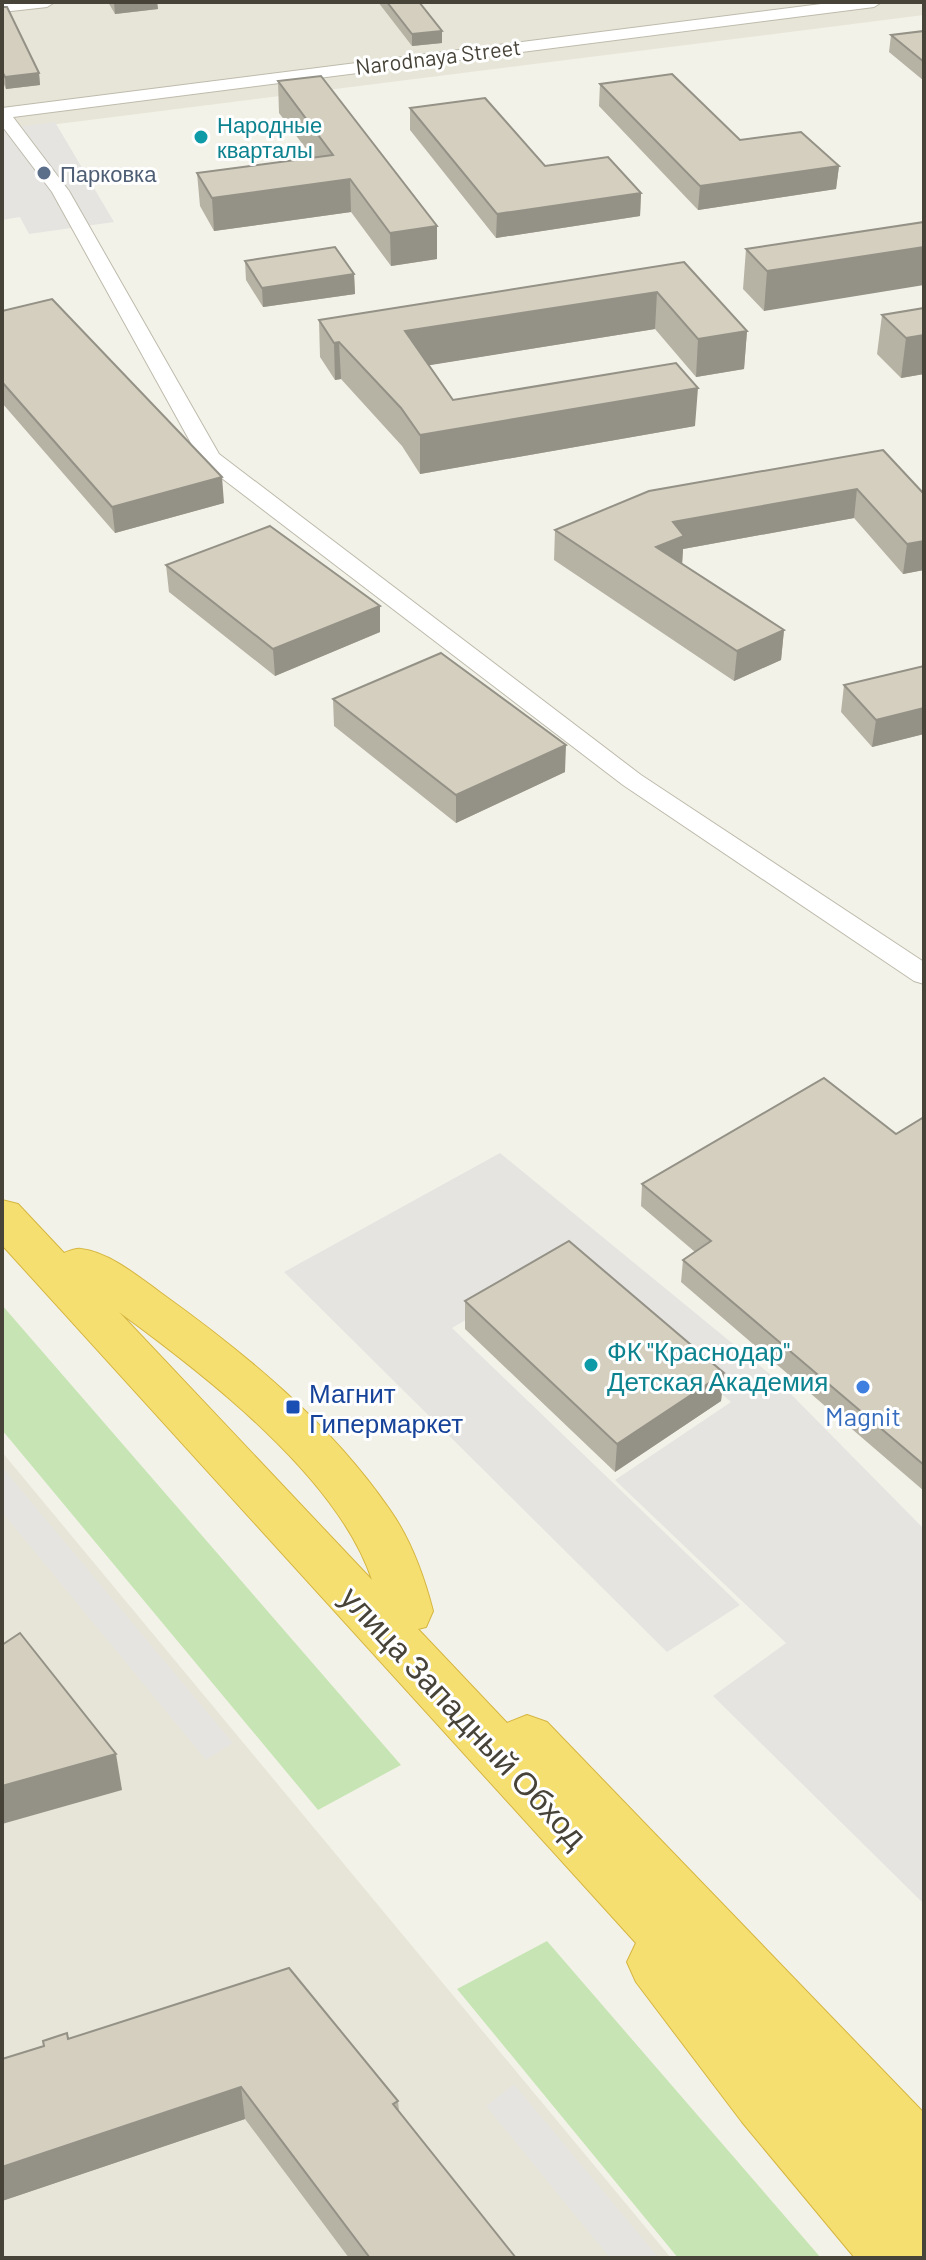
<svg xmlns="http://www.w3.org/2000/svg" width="926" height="2260" font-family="Barlow,sans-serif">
<rect width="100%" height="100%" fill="#f3f2e9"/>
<!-- residential -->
<path fill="#e7e5d7" d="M2,2H924V15L2,131Z
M2,1452L671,2258H2Z"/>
<!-- green -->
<path fill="#c7e5b4" d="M2,1305L401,1765L318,1810L2,1430Z
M547,1941L821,2258H678L457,1989Z"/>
<!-- parking -->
<path fill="#e5e4e0" d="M55,122L114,222L29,234L20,217L2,220V129Z
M500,1153L776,1379L924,1529V1904L713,1696L786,1643L615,1480L731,1402L567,1260L452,1328L740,1605L667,1652L284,1272Z
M2,1467L233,1743L206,1760L2,1512Z
M514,2084L659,2258H610L486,2106Z"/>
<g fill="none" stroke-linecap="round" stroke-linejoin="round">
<defs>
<path id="street" d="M2,2H55L47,7L2,12Z
M837,2H882L874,7L13,117L69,191L219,454L641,775L924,962V984L914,981L623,785L202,463L52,192L2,126V108Z"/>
<path id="highway" d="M2,1200L18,1204L64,1253C69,1251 76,1248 81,1249C109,1252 139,1277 161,1293C246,1354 330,1423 390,1510C411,1540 424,1576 433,1611L426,1627L418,1629L507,1723L527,1715L547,1722L924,2113V2258H855L742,2122L636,1982L627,1962L636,1943L2,1245ZM119,1312C205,1375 338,1477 372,1580Z"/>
</defs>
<!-- street casing -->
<use href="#street" stroke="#bebbac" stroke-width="2"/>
<!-- highway casing -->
<use href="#highway" stroke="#d5b641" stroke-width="2"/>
<!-- street -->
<use href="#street" fill="#fff" fill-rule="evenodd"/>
<!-- highway -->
<use href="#highway" fill="#f6df71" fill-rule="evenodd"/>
</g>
<!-- wall -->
<path fill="#b6b2a4" d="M108,2H157L158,9L115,14Z
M378,2H419L442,43L412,46Z
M2,7L39,73L40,85L6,89L2,80Z
M924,31V81L889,52L891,35Z
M278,81L437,226V259L391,266L351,212L214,231L200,206L197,173L313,158L279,113Z
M600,84L740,140L839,166L836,189L698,210L599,106Z
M410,108L545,166L641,193L640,216L496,238L410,130Z
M924,222L764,311L743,289L746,249Z
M245,261L354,274L355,294L263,307L246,280Z
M684,262L747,331L744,369L696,377L655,329L429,365L453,400L695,426L420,474L402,446L341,379L335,380L320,357L319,320Z
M924,308V374L901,378L877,354L882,315Z
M2,311L224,503L115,533L2,403Z
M883,450L924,494V570L903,574L854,518L683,549L682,565L784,630L781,660L734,681L554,560L555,530Z
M166,565L380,632L275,676L169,592Z
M924,666V734L872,747L841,712L844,685Z
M333,699L565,772L456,823L334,726Z
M924,1117V1491L681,1282L683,1260L695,1252L641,1206L642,1184L896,1134Z
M465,1301L724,1373L721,1401L615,1472L465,1329Z
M69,2039L398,2101L399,2111L516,2258H349L245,2119L2,2201V2059Z"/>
<!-- shaded-wall -->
<path fill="#949186" d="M114,2H157L158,9L115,14Z
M442,31V43L412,46V34Z
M39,73L40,85L6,89L5,77Z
M839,166L836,189L698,210L700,186Z
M350,179L351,212L214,231L212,198Z
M641,193L640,216L496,238L497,214Z
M437,226V259L391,266L390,233Z
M924,247V285L764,311L767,271Z
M354,274L355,294L263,307L262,288Z
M657,292L655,329L406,369L405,331Z
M747,331L744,369L696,377L698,339Z
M924,335V374L901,378L906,338Z
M339,342L341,379L335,380L334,343Z
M698,388L695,426L420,474V435Z
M222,477L224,503L115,533L112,507Z
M857,489L854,518L683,549L682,565L656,547L673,522Z
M924,541V570L903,574L907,544Z
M380,606V632L275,676L273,649Z
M784,630L781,660L734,681L737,651Z
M924,708V734L872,747L876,720Z
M566,745L565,772L456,823V795Z
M724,1373L721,1401L615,1472L617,1444Z
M116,1754L122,1790L2,1824V1786Z
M241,2087L245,2119L2,2201V2167Z"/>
<!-- building -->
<path fill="#d4cfbf" stroke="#949186" stroke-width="2" d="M387,2H419L442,31L412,34Z
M2,7H7L39,73L5,77L2,71Z
M924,31V62L891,35Z
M672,74L740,140L801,132L839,166L700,186L600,84Z
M321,76L437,226L390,233L350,179L212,198L197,173L333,155L278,81Z
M485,98L545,166L608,157L641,193L497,214L410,108Z
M924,222V247L767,271L746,249Z
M335,247L354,274L262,288L245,261Z
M684,262L747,331L698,339L657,292L405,331L453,400L676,363L698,388L420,435L401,408L339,342L334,343L319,320Z
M52,299L222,477L112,507L2,382V311Z
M924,308V335L906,338L882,315Z
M883,450L924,494V541L907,544L857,489L673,522L684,536L656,547L784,630L737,651L555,530L649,491Z
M270,526L380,606L273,649L166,565Z
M441,653L566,745L456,795L333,699Z
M924,666V708L876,720L844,685Z
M824,1078L896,1134L924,1117V1465L683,1260L711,1241L642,1184Z
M569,1241L724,1373L617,1444L465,1301Z
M20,1633L116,1754L2,1786V1645Z
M289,1968L398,2101L393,2104L516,2258H370L241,2087L2,2167V2059L44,2046L43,2041L67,2033L68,2039Z"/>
<!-- markers -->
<g fill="#0f9aa8" stroke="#fff" stroke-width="3">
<circle cx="201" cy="137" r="8"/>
<circle cx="591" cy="1365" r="8"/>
</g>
<circle fill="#5c6f8a" stroke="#fff" stroke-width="3" cx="44" cy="173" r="8"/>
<circle fill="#3f7fe0" stroke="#fff" stroke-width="3" cx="863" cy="1387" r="8"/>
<rect fill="#1a4fb4" stroke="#fff" stroke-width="3" x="285" y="1399" width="16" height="16" rx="4"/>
<g text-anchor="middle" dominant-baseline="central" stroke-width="6" stroke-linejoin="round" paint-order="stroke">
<!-- far-street labels -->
<g font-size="22" fill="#474338" stroke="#fff">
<text transform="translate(438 56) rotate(-7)">Narodnaya Street</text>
</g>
<!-- far-culture labels -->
<g font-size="22" fill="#0d838f" stroke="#fff" text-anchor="start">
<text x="217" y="124">Народные<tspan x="217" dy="25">кварталы</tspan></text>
</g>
<!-- far-service labels -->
<g font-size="22" fill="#4e5e75" stroke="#fff" text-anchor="start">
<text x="60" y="173">Парковка</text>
</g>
<!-- culture labels -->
<g font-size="26" fill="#0d838f" stroke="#fff" text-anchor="start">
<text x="607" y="1350">ФК "Краснодар"<tspan x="607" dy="30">Детская Академия</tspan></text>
</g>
<!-- transit labels -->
<g font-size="26" fill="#164399" stroke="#fff" text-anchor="start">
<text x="309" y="1392">Магнит<tspan x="309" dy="30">Гипермаркет</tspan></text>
</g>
<!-- shop labels -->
<g font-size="26" fill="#366cbe" stroke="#fff">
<text x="863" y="1415">Magnit</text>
</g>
<!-- near-street labels -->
<g font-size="32" fill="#474338" stroke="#fff">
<text transform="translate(465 1716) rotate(47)">улица Западный Обход</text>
</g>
</g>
<!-- border -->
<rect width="926" height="2260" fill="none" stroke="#474338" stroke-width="8"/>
</svg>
